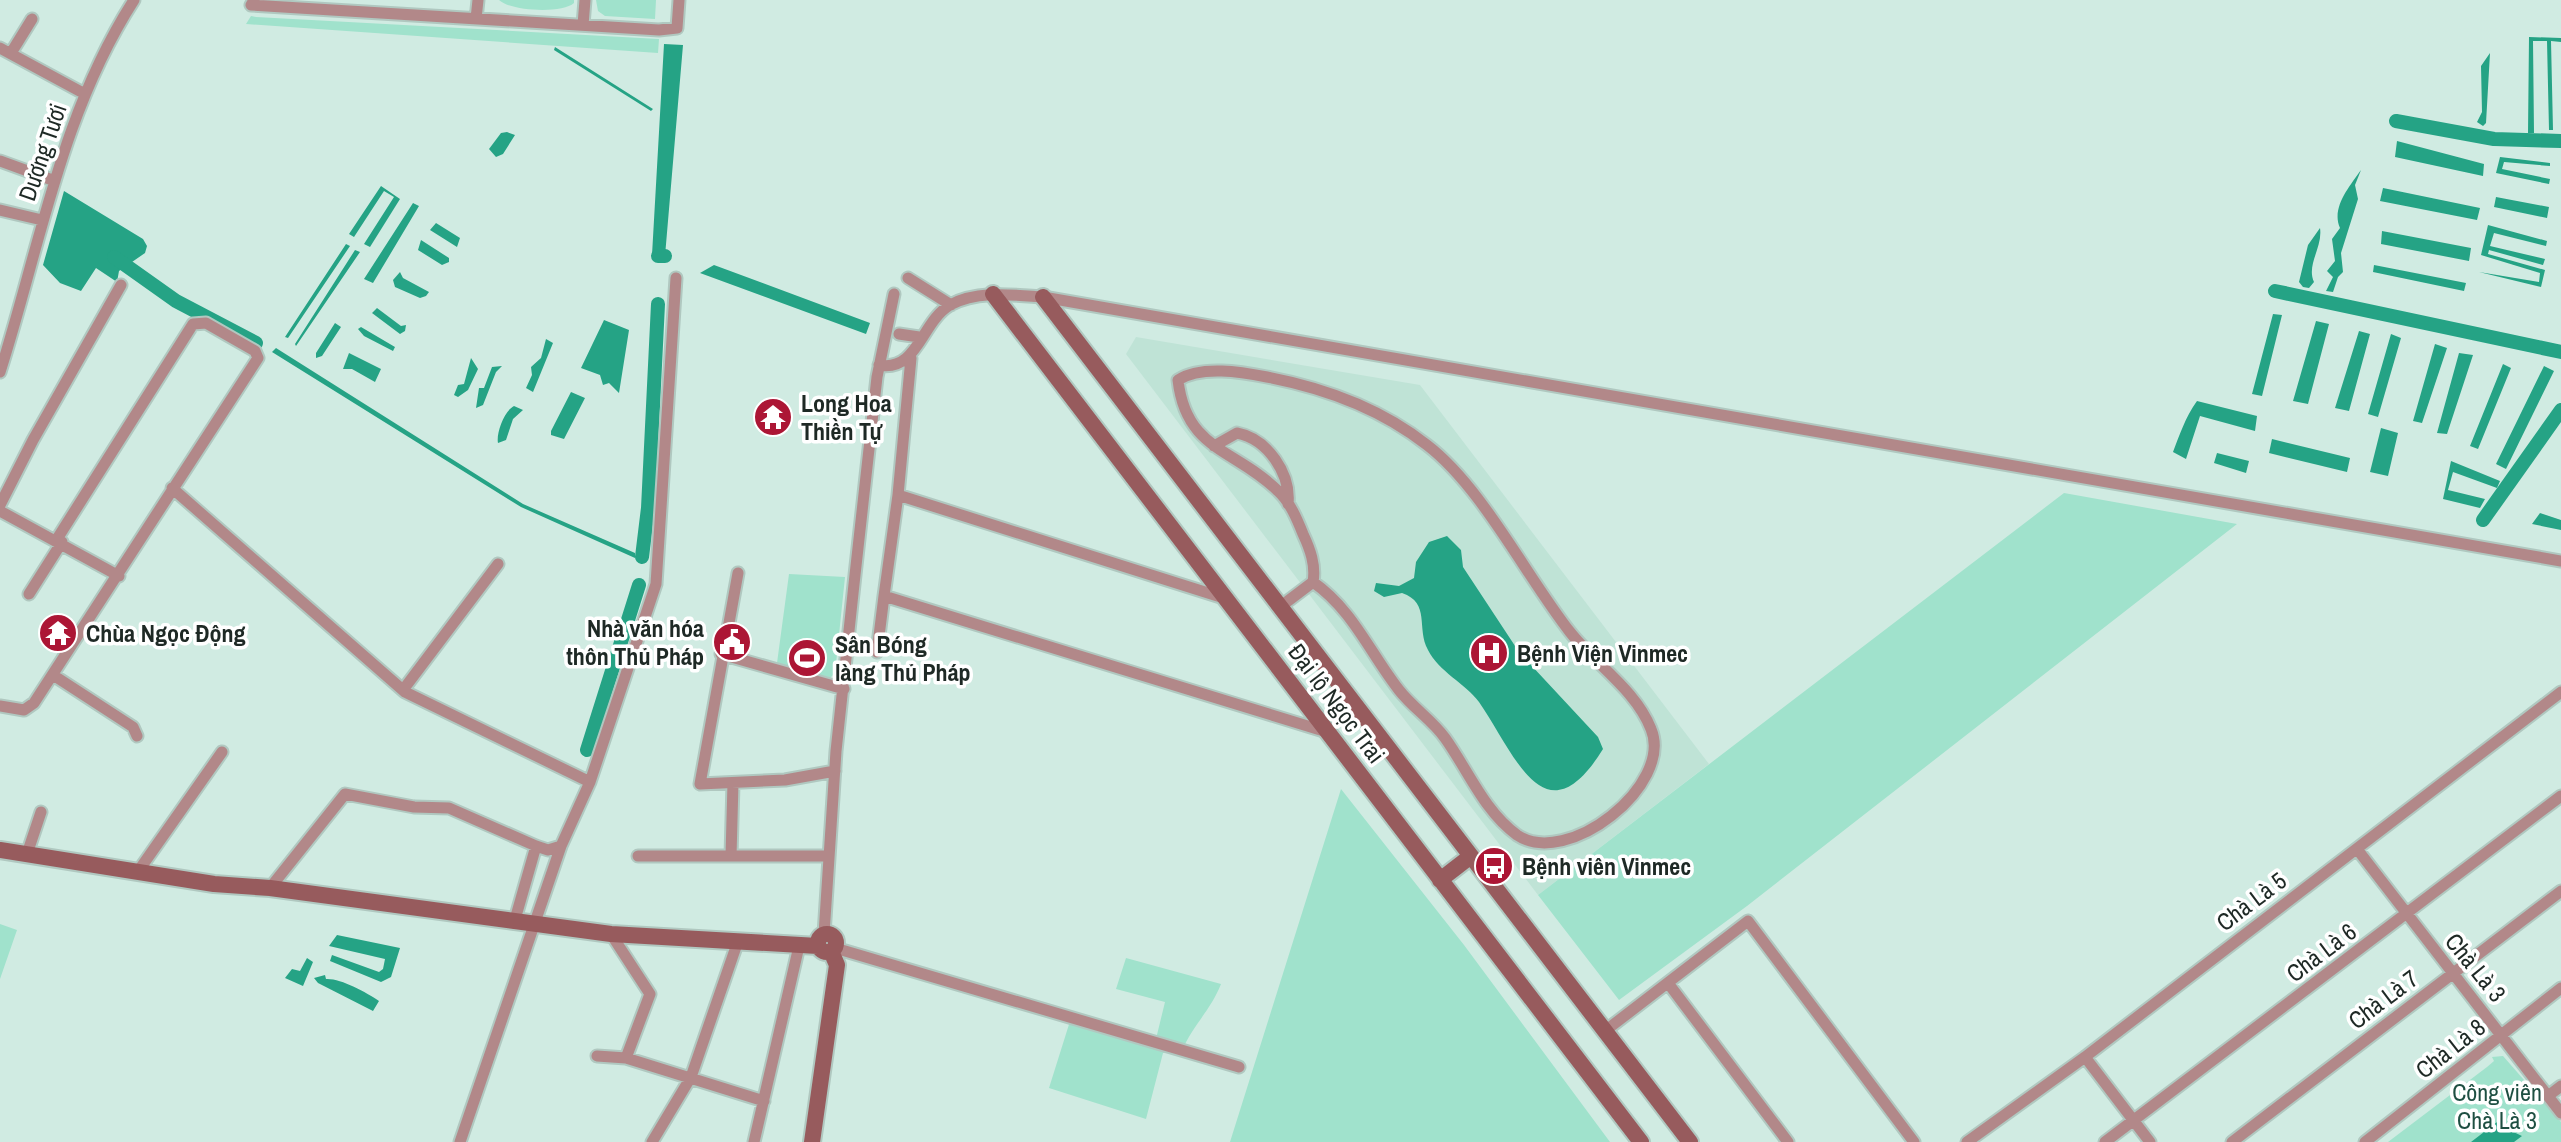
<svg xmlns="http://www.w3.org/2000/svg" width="2561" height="1142" font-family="'Archivo Narrow',sans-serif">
<rect width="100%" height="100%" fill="#d0ebe2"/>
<!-- built -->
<path fill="#bfe3d6" d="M1136,337L1420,385L1709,764L1538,895L1126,354Z"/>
<!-- green -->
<path fill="#a0e2cc" d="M499,0H574V3C562,14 510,11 499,0Z
M596,0H656L655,19L605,16L598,11Z
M251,16L256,17L659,39L658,53L246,24Z
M2064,493L2237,524L1747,906L1619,1000L1538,895Z
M789,574L845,577L835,673L830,678L777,663Z
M1341,789L1464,945L1610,1142H1230Z
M0,924L17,930L0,979Z
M1126,958L1221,984C1211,1010 1192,1026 1182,1051L1163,1053L1146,1119L1049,1088L1071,1018L1155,1043L1165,1002L1116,989Z
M2503,1056L2561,1122V1142H2388L2487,1067L2494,1061L2492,1057Z"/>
<!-- water -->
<path fill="#25a385" d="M2529,37L2561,38V42L2551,41L2553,130H2549L2547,41H2533L2534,133H2528Z
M664,44L683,45L665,256L652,255Z
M555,47L653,109L651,111L554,50Z
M2490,53L2486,123L2483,126L2477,122L2482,112L2481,66Z
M507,132L515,135L503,154L496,157L489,149L501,133Z
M2397,141L2484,164L2483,176L2395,157Z
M2500,157L2550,163V166L2504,162L2502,169L2550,179L2549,184L2496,173Z
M2361,170L2355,185L2358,199L2341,253L2343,272L2338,277L2333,292L2326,291L2333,277L2327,271L2335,261L2332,239L2340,228C2331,208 2349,187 2361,170Z
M381,186L400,199L370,247L364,244L394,197L384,191L354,237L349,234Z
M2383,188L2480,208L2477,220L2380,201Z
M64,191L143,239L147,246L145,253L119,271L117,282L96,268L81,291L60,283L43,265Z
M2496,197L2549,207L2547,218L2494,207Z
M413,203L419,206L373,283L364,279Z
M436,223L460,238L457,247L430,230Z
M2488,225L2547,241L2546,246L2494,233L2490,246L2545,259L2543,265L2489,250L2488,254L2545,270L2541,287L2479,272L2539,282L2540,273L2481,255Z
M2320,228C2323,247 2306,265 2314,282L2309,288L2303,287L2299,282L2308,245Z
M2382,231L2471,248L2469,261L2381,244Z
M421,240L449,258V262L442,265L418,250Z
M346,244L350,246L288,338L285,337Z
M355,250L360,252L296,346L295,344Z
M714,265L870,323L866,334L700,273Z
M2374,265L2466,283L2464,291L2373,272Z
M400,272L403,278L429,292L426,296L420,298L395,287L393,280Z
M377,308L401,326L406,325L405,331L400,334L372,313Z
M2273,314L2282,315L2262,396L2252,394Z
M604,320L629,330L619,393L609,383L603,385L600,375L581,368Z
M2316,321L2329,324L2308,404L2293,401Z
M335,323L341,327L322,356L316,358V353Z
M361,327L395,347L393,351L364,336L358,329Z
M2359,331L2370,334L2349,411L2335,408Z
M2391,334L2401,338L2378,417L2368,414Z
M546,339L553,343L533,392L526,388L532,375L531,367L541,358Z
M2435,344L2447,348L2422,423L2413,421Z
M276,348L523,504L635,553V558L521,507L272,352Z
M349,353L381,369L375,382L352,369H343Z
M2459,353L2473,355L2447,434L2437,433Z
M471,358L478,369L468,390L458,397L454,395L458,385L464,384Z
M2503,364L2511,368L2478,449L2470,446Z
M502,366L496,372L483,405L476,408L479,388H484L492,367Z
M2544,366L2554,371L2506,469L2496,464Z
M571,392L585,398L564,439L551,435V431Z
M2197,401L2257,416L2255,431L2200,416L2186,459L2173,452C2180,434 2185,418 2197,401Z
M514,406L523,410L513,419L506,440L498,443C496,434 504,411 514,406Z
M2381,428L2398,433L2388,476L2370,472Z
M2272,439L2350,458L2347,472L2269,453Z
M2217,453L2249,461L2246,473L2214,463Z
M2451,461L2500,481L2497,488L2453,472L2448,490L2485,499L2480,508L2443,499Z
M2540,513L2561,520V530L2532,524Z
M1447,536L1461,550L1463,567L1519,652L1598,737L1603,749C1545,843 1515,754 1479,702C1465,683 1439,672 1428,650C1416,628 1431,603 1402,593L1384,597L1374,591L1376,583L1399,586L1414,578L1416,562L1429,542Z
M337,935L400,948L391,977L381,982L330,961L332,955L379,972L383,969L385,959L329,946Z
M307,958L313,962L303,986L285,978L292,969L300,971Z
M325,975L326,979C340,978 366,992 379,1001L373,1011L318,983L314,978Z
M2505,1116L2507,1129L2522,1136L2514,1142H2471Z"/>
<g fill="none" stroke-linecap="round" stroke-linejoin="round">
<!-- canal -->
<path stroke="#25a385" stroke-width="14" d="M2396,121L2494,139L2561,141
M658,256H665
M114,257L176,301L256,343
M2275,291L2561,352
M2483,520L2561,410
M642,557L648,508L658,304
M587,750L639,585"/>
<defs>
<path id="street" d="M254,0L251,5L659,30L677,28L679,0
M476,19L478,0
M583,25L585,0
M0,48L85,94
M11,53L32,19
M0,161L55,181
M0,210L42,220
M908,278L951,305
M899,334L919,337
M879,365C918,372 921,322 950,305C978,290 1013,295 1043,297L2561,561
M0,372C40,247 61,113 134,0
M1214,446L1237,433C1268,439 1291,474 1288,504
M172,488L405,692L590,782
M898,495L911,358
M0,505L33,440L121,285
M0,511L119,576
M738,573L700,784L785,780L835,771
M29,594L62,542
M1227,599L898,495L884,596L1327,732
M1280,607L1313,582C1316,565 1310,549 1303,534C1297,519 1290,502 1278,491C1236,449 1186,451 1178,380C1201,365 1242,372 1267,377C1325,388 1380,408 1427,445C1482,487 1526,576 1570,632C1595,664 1636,690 1651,729C1674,785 1567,869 1517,835C1484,811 1468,770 1445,738C1432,720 1413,708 1399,690C1370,653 1353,610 1313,582
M877,652L884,596
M721,654L844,689
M53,675L133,727L137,736
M403,690L498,564
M0,706L24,710L34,703L258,358L255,351L206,323L193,324L57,539
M2357,849L2561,1113
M27,854L41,812
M638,856H829
M731,856L733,783
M137,873L222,752
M270,888L345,794L414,807L449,808L536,846L548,850L561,846
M514,923L536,846
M611,934L650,994L626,1058
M824,934L836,751L855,575L877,377L894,294
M835,948L1239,1067
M1668,983L1788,1142
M1605,1031L1748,921L1914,1142
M597,1056L626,1058L764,1101
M2085,1057L2150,1142
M2548,1096L2561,1086
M460,1142L561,846L590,782L656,584L676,278
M652,1142L691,1077L738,941
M754,1142L799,946
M1967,1142L2085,1057L2561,692
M2105,1142L2561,796
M2232,1142L2561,891
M2365,1142L2561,988"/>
<path id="secondary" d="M993,294L1641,1142
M1043,297L1690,1142
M0,850L214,884L270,888L611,934L818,946
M1440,880L1471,856
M818 943a9 9 0 1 1 18 0a9 9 0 1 1-18 0Z
M812,1142L837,965L831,951"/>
</defs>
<!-- street casing -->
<use href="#street" stroke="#b0c8c0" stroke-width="15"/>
<!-- secondary casing -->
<use href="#secondary" stroke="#b0c8c0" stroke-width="20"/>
<!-- street -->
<use href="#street" stroke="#b28889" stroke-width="11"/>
<!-- secondary -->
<use href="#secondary" stroke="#975b5d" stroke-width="16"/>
</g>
<!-- icons -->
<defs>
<symbol id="temple-disc" viewBox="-11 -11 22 22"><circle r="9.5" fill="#ac1635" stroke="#fff"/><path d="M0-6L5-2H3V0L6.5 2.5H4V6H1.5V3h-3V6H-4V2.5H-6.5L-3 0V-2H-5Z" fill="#fff"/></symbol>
<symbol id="civic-disc" viewBox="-11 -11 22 22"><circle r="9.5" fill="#ac1635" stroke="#fff"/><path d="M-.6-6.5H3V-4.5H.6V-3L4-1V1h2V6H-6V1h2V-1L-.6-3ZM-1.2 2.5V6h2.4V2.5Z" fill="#fff"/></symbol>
<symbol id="hospital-disc" viewBox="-11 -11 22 22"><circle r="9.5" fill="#ac1635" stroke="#fff"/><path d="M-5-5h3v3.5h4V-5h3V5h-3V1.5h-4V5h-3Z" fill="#fff"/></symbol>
<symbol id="stadium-disc" viewBox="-11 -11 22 22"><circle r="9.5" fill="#ac1635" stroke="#fff"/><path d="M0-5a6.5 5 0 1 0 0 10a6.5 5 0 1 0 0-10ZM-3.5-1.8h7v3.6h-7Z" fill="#fff"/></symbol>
<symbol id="bus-disc" viewBox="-11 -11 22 22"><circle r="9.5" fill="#ac1635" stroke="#fff"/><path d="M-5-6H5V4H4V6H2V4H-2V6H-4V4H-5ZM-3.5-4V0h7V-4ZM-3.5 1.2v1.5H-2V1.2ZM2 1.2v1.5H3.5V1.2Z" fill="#fff"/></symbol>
</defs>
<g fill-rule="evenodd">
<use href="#temple-disc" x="751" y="395" width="44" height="44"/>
<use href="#temple-disc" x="36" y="611" width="44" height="44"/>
<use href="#civic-disc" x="710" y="620" width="44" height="44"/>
<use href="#hospital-disc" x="1467" y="631" width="44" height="44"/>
<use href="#stadium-disc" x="785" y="636" width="44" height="44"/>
<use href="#bus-disc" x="1472" y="844" width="44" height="44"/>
</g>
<g text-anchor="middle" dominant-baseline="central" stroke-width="7" stroke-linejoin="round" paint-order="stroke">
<!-- street labels -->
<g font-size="24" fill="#1e2925" stroke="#fff">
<text transform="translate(42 152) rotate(-71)">Dương Tươi</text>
<text transform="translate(1337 703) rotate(53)">Đại lộ Ngọc Trai</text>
<text transform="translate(2251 901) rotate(-37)">Chà Là 5</text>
<text transform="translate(2321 952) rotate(-37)">Chà Là 6</text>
<text transform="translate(2476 967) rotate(51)">Chà Là 3</text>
<text transform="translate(2383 999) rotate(-37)">Chà Là 7</text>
<text transform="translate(2450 1048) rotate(-38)">Chà Là 8</text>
</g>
<!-- poi labels -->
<g font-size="24" font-weight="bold" fill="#1e2925" stroke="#fff" text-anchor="start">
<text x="801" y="403">Long Hoa<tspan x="801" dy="28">Thiền Tự</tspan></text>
<text x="704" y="628" text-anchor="end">Nhà văn hóa<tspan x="704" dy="28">thôn Thủ Pháp</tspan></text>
<text x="86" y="633">Chùa Ngọc Động</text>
<text x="835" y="644">Sân Bóng<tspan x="835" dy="28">làng Thủ Pháp</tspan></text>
<text x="1517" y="653">Bệnh Viện Vinmec</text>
<text x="1522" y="866">Bệnh viên Vinmec</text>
</g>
<!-- park labels -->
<g font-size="24" fill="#1e4f42" stroke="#fff">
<text x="2497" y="1092">Công viên<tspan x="2497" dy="28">Chà Là 3</tspan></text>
</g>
</g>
</svg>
